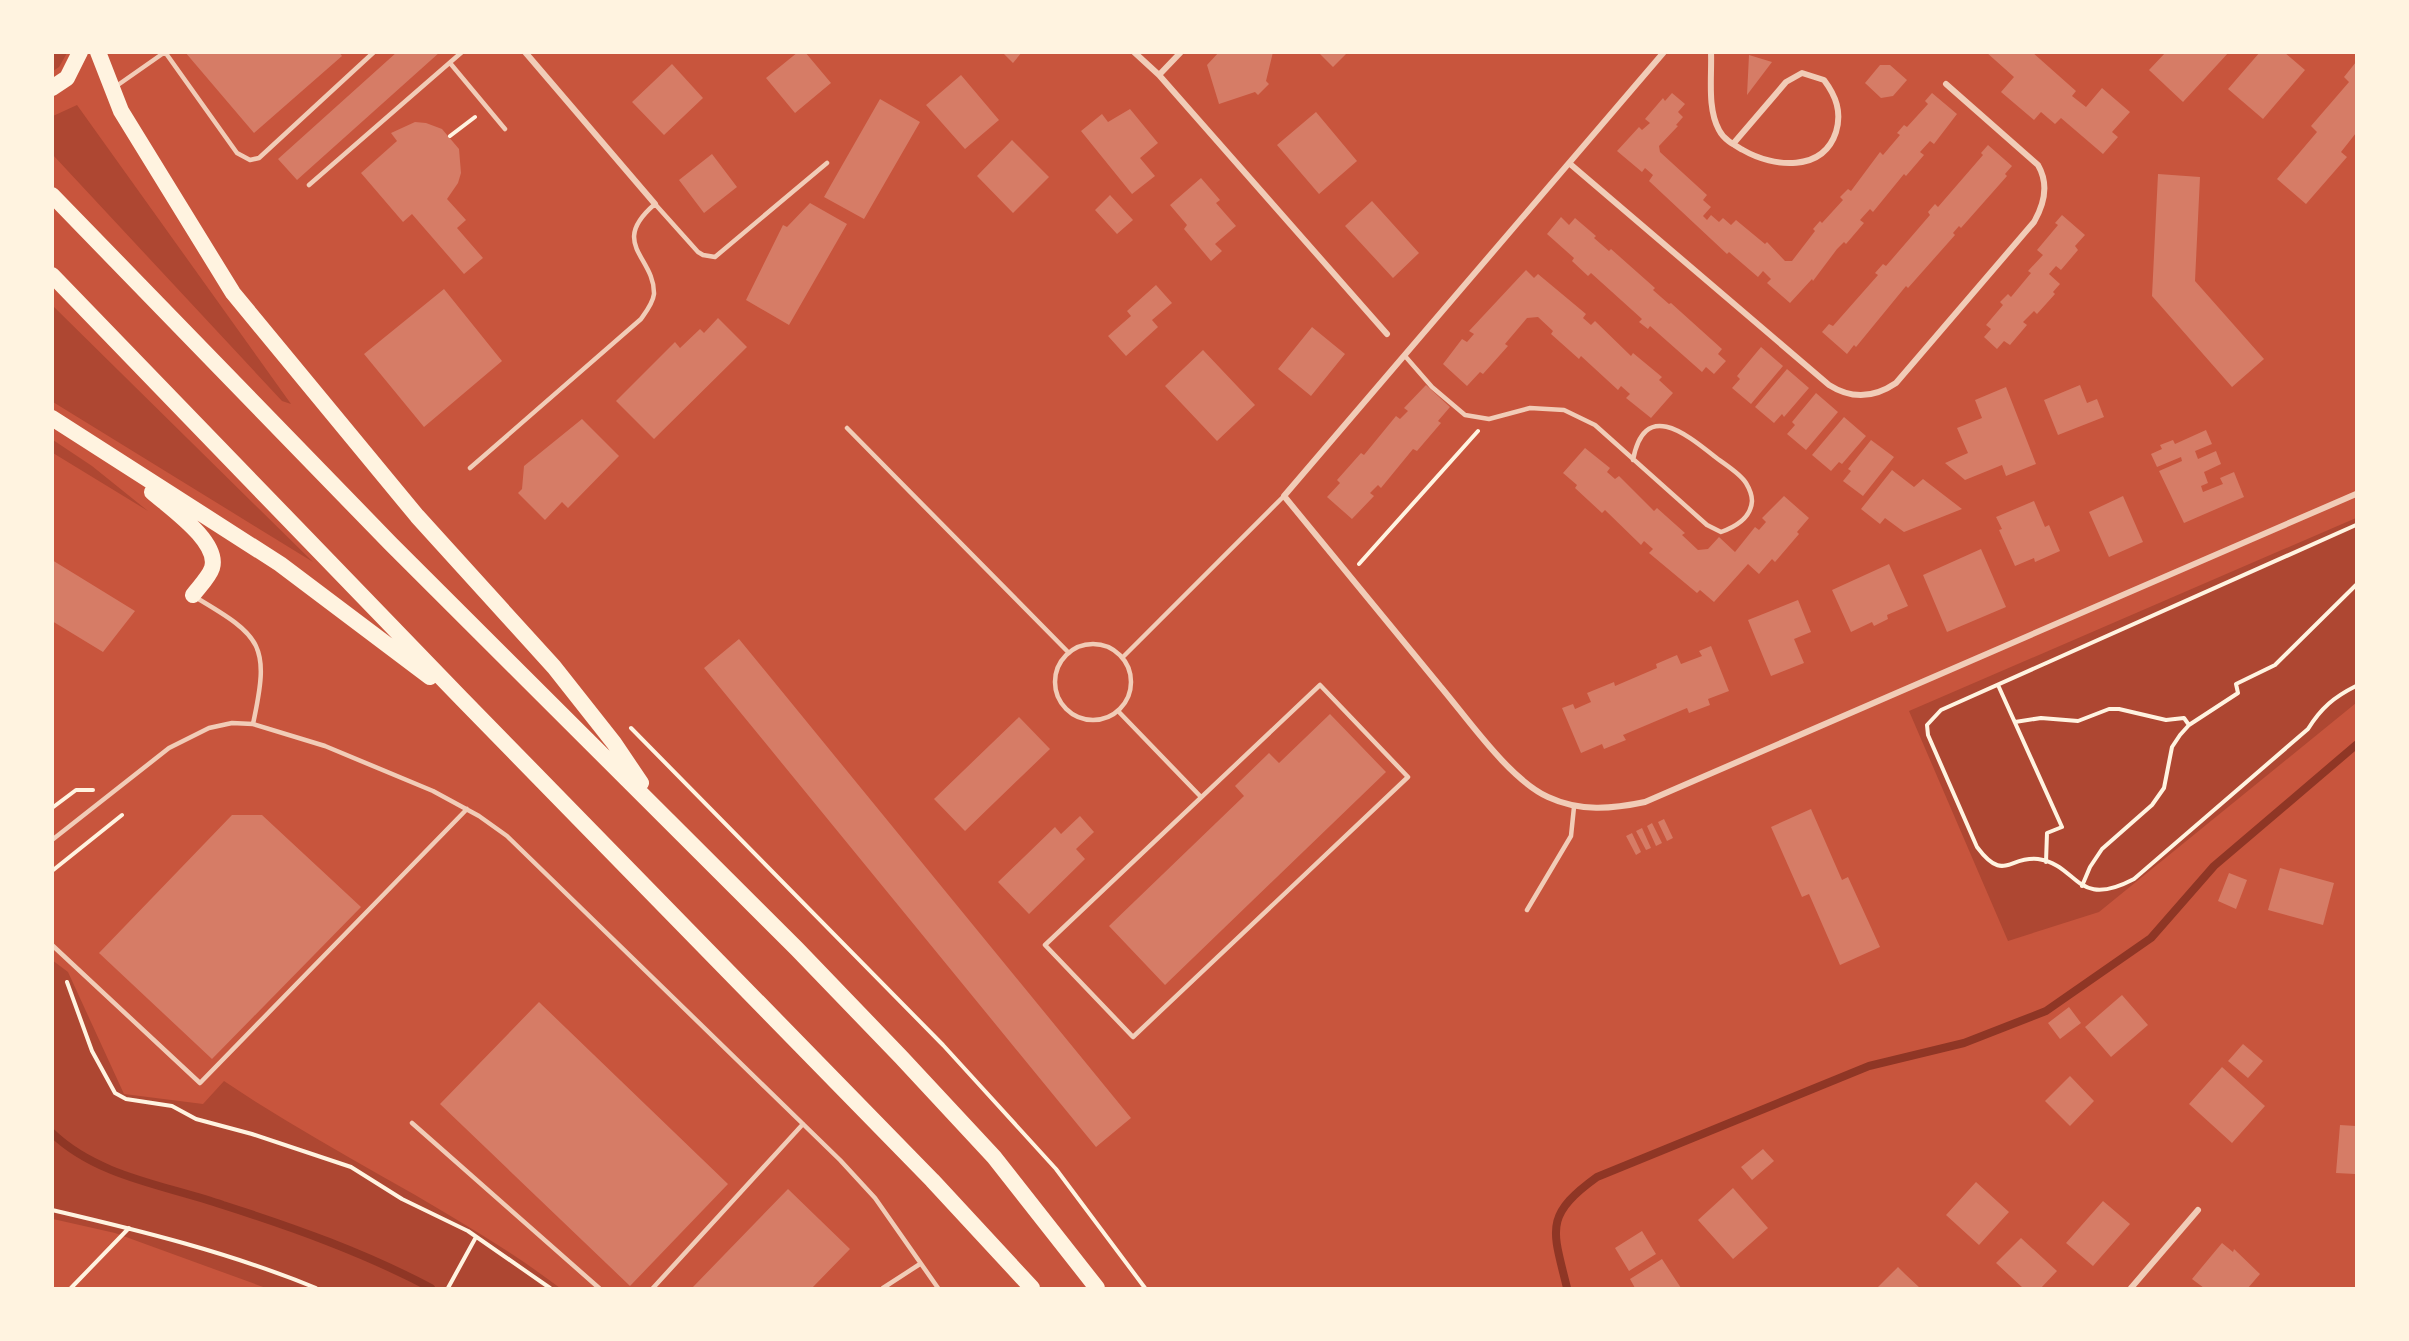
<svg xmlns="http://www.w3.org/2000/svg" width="2409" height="1341" font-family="Signika,sans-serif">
<rect width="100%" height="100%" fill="#c8553d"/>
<!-- green -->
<path fill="#ae4732" d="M53,52L67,53L59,67L53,71Z
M77,105L291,404L282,401L53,155V116Z
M53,306L313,562L53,402Z
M53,440L92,466L148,511L53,453Z
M2356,518V703L2099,912L2008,941L1909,711Z
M52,960L68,972L124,1094L203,1104L224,1081C333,1155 455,1209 560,1288H266L115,1233L53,1219Z"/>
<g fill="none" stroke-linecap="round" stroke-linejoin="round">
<!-- stream -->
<path stroke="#8f3625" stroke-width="8" d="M52,1133C98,1177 165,1185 223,1205C295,1228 365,1253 431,1288
M1567,1288C1553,1230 1543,1216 1597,1177L1869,1066L1964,1043L2046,1011L2151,938L2214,866L2356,745"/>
</g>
<!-- building -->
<path fill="#d67c66" d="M185,52H339L342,56L254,133Z
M397,52H440L297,180L278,159Z
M798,52H805L831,83L795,113L766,78Z
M1002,52H1022L1013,63Z
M1219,52H1273L1266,81L1269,84L1258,95L1255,92L1219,104L1207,65Z
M1318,52H1348L1333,67Z
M1986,52H2032L2076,91L2072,96L2086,107L2102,88L2130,112L2112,132L2118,137L2103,154L2061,118L2055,124L2041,112L2034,120L2001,92L2014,77Z
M2166,52H2229L2183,102L2149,70Z
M2260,52H2284L2305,70L2263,119L2228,89Z
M1749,55L1772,62L1747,95Z
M2356,62V133L2341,152L2347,157L2306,204L2277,179L2317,132L2311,126L2349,82L2344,77Z
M672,64L703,98L664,135L632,102Z
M1880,65H1890L1907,80L1893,96L1881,98L1865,83Z
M961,75L999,120L965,149L926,105Z
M1672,93L1685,104L1678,112L1683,117L1676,125L1678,126L1659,146L1660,152L1707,195L1703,200L1711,207L1703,216L1707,220L1711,215L1719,222L1723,218L1731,225L1736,220L1765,244L1767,242L1785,261H1792L1815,231L1813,229L1820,221L1822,223L1843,200L1840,197L1848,189L1851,191L1880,152L1883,155L1900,135L1897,133L1904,125L1907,127L1928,104L1925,101L1932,93L1957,114L1934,144L1930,141L1920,152L1924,155L1906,176L1904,174L1873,212L1870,209L1860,220L1864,223L1846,244L1844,242L1837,249L1813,281L1812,279L1790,303L1767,283L1771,279L1763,271L1758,277L1729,252L1727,254L1649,181L1653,175L1645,168L1642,172L1617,151L1639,127L1642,130L1650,123L1645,119L1663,98L1665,101Z
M880,99L920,122L864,219L824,197Z
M1130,109L1158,143L1140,158L1155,176L1132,194L1081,131L1102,114L1108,122Z
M1316,112L1357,161L1319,194L1277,145Z
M415,122L426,123L442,129L459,149L461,173L458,183L447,199L466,220L457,228L483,258L464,274L412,214L403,222L361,173L397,141L391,133Z
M1012,140L1049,177L1013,213L977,176Z
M1988,145L2012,166L2005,174L2007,176L1961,228L1959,226L1953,233L1955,235L1908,288L1906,286L1856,347L1854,345L1847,354L1822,332L1829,324L1833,326L1878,275L1875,273L1883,264L1886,266L1930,215L1928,212L1935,204L1938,207L1983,155L1981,153Z
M712,154L737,187L704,213L679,180Z
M2158,174L2200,177L2195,281L2264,359L2232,387L2152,296Z
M1201,178L1220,200L1216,203L1236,226L1215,244L1222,251L1211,261L1184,229L1187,225L1170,205Z
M1110,195L1133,220L1117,234L1095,210Z
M1372,201L1419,253L1393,278L1345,226Z
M810,203L847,224L789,325L746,300L783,225L787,227Z
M2062,215L2085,235L2075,246L2078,250L2061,270L2056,266L2049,274L2060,284L2053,292L2055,294L2037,314L2034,311L2023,322L2027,325L2010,345L2004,341L1997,349L1984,337L1991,329L1986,325L2003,305L2000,302L2008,294L2011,297L2031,273L2028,271L2043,255L2037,250L2058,225L2055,223Z
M1561,217L1569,225L1575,218L1596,236L1594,238L1609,251L1611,249L1655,288L1653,290L1669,304L1671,303L1722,349L1718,354L1726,361L1714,374L1706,367L1702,372L1650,326L1648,329L1639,322L1642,319L1591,273L1588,276L1572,261L1574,258L1547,234Z
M1526,270L1534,278L1538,274L1586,314L1583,318L1591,325L1595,321L1631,356L1633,353L1662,377L1659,380L1673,393L1651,418L1626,398L1630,394L1621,386L1618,390L1581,356L1579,359L1551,334L1553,331L1538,317L1527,318L1505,344L1508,346L1483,374L1480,372L1467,386L1443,364L1462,339L1467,342L1474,334L1469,331Z
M1156,285L1172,303L1152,320L1158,327L1126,356L1108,336L1131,316L1127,311Z
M444,289L502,361L424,427L364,354Z
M718,318L747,347L654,439L616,401L675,342L680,348L700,329L704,333Z
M1312,327L1345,354L1311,396L1278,369Z
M1761,347L1783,366L1751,404L1732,388L1740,379L1737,376Z
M1203,350L1255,405L1217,441L1165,386Z
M1787,369L1809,388L1784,417L1782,414L1774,423L1755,407Z
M1426,385L1450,407L1438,421L1441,423L1417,451L1413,449L1381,488L1378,485L1370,493L1374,496L1352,519L1327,497L1340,483L1337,480L1361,453L1364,455L1396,416L1400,419L1408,411L1404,408Z
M2080,385L2087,403L2097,399L2104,417L2058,435L2044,400Z
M2006,387L2036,464L2006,476L2002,465L1965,480L1945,463L1968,453L1957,428L1982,418L1975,400Z
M1816,393L1838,412L1806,450L1787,434L1795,425L1792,422Z
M1844,417L1866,436L1842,464L1839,462L1831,471L1812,455Z
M582,419L619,456L568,508L562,502L545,520L518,493L522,489L524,466Z
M2206,430L2212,444L2195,451L2198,459L2216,451L2221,464L2204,472L2208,483L2201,486L2203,492L2223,484L2220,478L2234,472L2244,497L2184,523L2159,471L2182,461L2181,457L2157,467L2151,454L2162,449L2160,445L2173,440L2175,444Z
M1871,440L1894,457L1863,496L1843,481L1851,471L1848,469Z
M1585,448L1610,468L1607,472L1615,479L1619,476L1654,511L1657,508L1685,533L1682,535L1698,550L1708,549L1719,537L1735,552L1755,527L1759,530L1766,522L1762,518L1784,496L1809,518L1797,532L1799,534L1775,562L1772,559L1759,574L1748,564L1714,602L1700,590L1697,593L1649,553L1653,549L1644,541L1641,545L1605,510L1602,513L1575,488L1577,485L1563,473Z
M1892,470L1914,487L1923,479L1962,509L1904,532L1885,518L1880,524L1861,509Z
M2123,496L2143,542L2109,557L2089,512Z
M2034,501L2045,527L2049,525L2060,551L2035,562L2034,558L2015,566L1999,530L2002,529L1996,517Z
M1981,549L2006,607L1947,632L1923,575Z
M52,560L135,611L103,652L52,621Z
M1889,564L1908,606L1887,615L1888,619L1874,626L1872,622L1851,632L1832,590Z
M1798,600L1811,632L1794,639L1804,663L1771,676L1748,620Z
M739,639L1131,1118L1096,1147L704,668Z
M1711,646L1729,691L1708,699L1710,705L1689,713L1687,708L1623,735L1626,740L1604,749L1602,744L1581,753L1562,708L1573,704L1575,709L1591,702L1587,693L1614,682L1615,686L1657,668L1656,664L1677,655L1681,664L1702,656L1699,651Z
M1330,714L1386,772L1165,985L1109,926L1244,796L1235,786L1269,753L1279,763Z
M1019,717L1050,749L965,831L934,799Z
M1811,809L1842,880L1848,877L1880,947L1840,965L1809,894L1802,897L1771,827Z
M232,815H262L361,907L212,1059L99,953Z
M1080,816L1094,832L1076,849L1085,859L1029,914L998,882L1055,827L1061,834Z
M1664,819L1673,838L1667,841L1658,822Z
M1652,823L1662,843L1656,846L1647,826Z
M1642,828L1651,848L1646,850L1636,831Z
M1632,833L1641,852L1636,855L1626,836Z
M2280,868L2334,883L2323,925L2268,910Z
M2229,873L2247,880L2236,909L2218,901Z
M2122,995L2148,1025L2111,1057L2085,1027Z
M539,1002L728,1184L630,1286L440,1104Z
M2069,1007L2081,1023L2060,1039L2048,1023Z
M2243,1044L2263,1061L2248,1078L2228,1061Z
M2222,1067L2265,1106L2232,1143L2189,1104Z
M2070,1076L2094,1101L2070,1126L2045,1101Z
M2340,1125L2356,1126L2355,1174L2336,1173Z
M1763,1149L1774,1161L1752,1180L1741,1167Z
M1976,1182L2009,1212L1979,1245L1946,1215Z
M1733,1188L1768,1228L1733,1259L1698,1220Z
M788,1189L850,1249L812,1288H692Z
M2103,1201L2130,1224L2093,1266L2066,1243Z
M1642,1231L1656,1254L1629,1271L1615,1248Z
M2021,1238L2057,1271L2041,1288H2023L1996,1263Z
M2222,1243L2233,1252L2234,1249L2260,1274L2248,1288H2204L2192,1279Z
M1662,1259L1681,1288H1635L1630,1279Z
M1898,1267L1905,1274L1920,1288H1877Z"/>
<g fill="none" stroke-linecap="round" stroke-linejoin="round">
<!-- path -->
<path stroke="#fff3e0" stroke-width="4" d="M450,136L475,117
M2356,525L1941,710L1927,725L1928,735L1977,847C2004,883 2008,856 2038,859C2079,865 2075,910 2134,879L2308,729C2321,708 2334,697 2356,686
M1359,564L1478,431
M1998,685L2062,827L2047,833L2046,862
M2015,722L2041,718L2078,721L2109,709H2119L2166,720L2184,718L2189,725
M631,728L943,1045L1056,1169L1145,1288
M52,808L76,790H93
M52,871L122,815
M2082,886L2090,867L2102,849L2152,805L2164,788L2172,747L2180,735L2189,725L2238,693L2236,684L2275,665L2356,585
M67,982L92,1051L115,1093L126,1099L172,1106L196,1119L252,1134L351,1167L402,1199L468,1231L550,1288
M52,1210C142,1231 231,1253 316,1288
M71,1288L129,1228
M448,1288L476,1237"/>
<!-- service -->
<path stroke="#f1ccb7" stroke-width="4.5" d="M165,52L237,153L250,160L259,158L374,52
M450,63L505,129
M115,87L165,52
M309,185L462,52
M1405,356L1432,387L1465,415L1489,419L1530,408L1564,410L1595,425L1707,525L1721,532C1735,527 1751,518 1752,501C1752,496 1749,488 1746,483C1740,473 1724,464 1714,456C1685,433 1644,400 1633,460
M847,428L1069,653
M470,468L641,319C646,312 653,303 654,294C655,257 608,244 655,204L698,252L703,255L715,257L827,163
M195,597C263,637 270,645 253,724
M1055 682a38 38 0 1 1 76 0a38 38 0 1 1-76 0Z
M1123,657L1284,496
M1320,685L1408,777L1133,1037L1045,945Z
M1118,711L1201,797
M52,840L169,748L209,728L232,723L253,724L325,746L433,791L479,816L507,836L840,1160L875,1198L938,1288
M1527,910L1571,836L1574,807
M52,945L200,1083L467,809
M412,1123L599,1288
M653,1288L803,1124
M883,1288L920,1264"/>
<!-- minor -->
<path stroke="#f1ccb7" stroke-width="6" d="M525,52L655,204
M1134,52L1159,75L1387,334
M1664,52L1284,496C1336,560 1388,623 1440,686C1468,719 1509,779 1548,797C1580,812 1612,809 1645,802L2356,494
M1711,52C1712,77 1707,108 1719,130C1724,140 1734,145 1743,150C1774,168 1823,172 1836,132C1842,112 1836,96 1824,80L1802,73L1786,82L1733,144
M1159,75L1181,52
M1569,163L1829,385C1851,399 1874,398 1896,383L2034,222C2045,203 2049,184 2038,165L1946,84
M2131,1288L2198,1210"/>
<!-- trunk -->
<path stroke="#fff3e0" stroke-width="16" d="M98,52L121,111L233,293L417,516L554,667L614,743L641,783
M52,88L67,78L80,52
M52,195L391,544L797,949L901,1057L994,1157L1097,1288
M52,275L461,698L932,1180L1032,1288
M52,418L280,564L430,677
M152,492C170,508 220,542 212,568C209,577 199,587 193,595"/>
</g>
<!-- border -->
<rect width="2409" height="1341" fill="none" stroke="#fff3e0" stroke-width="108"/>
</svg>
